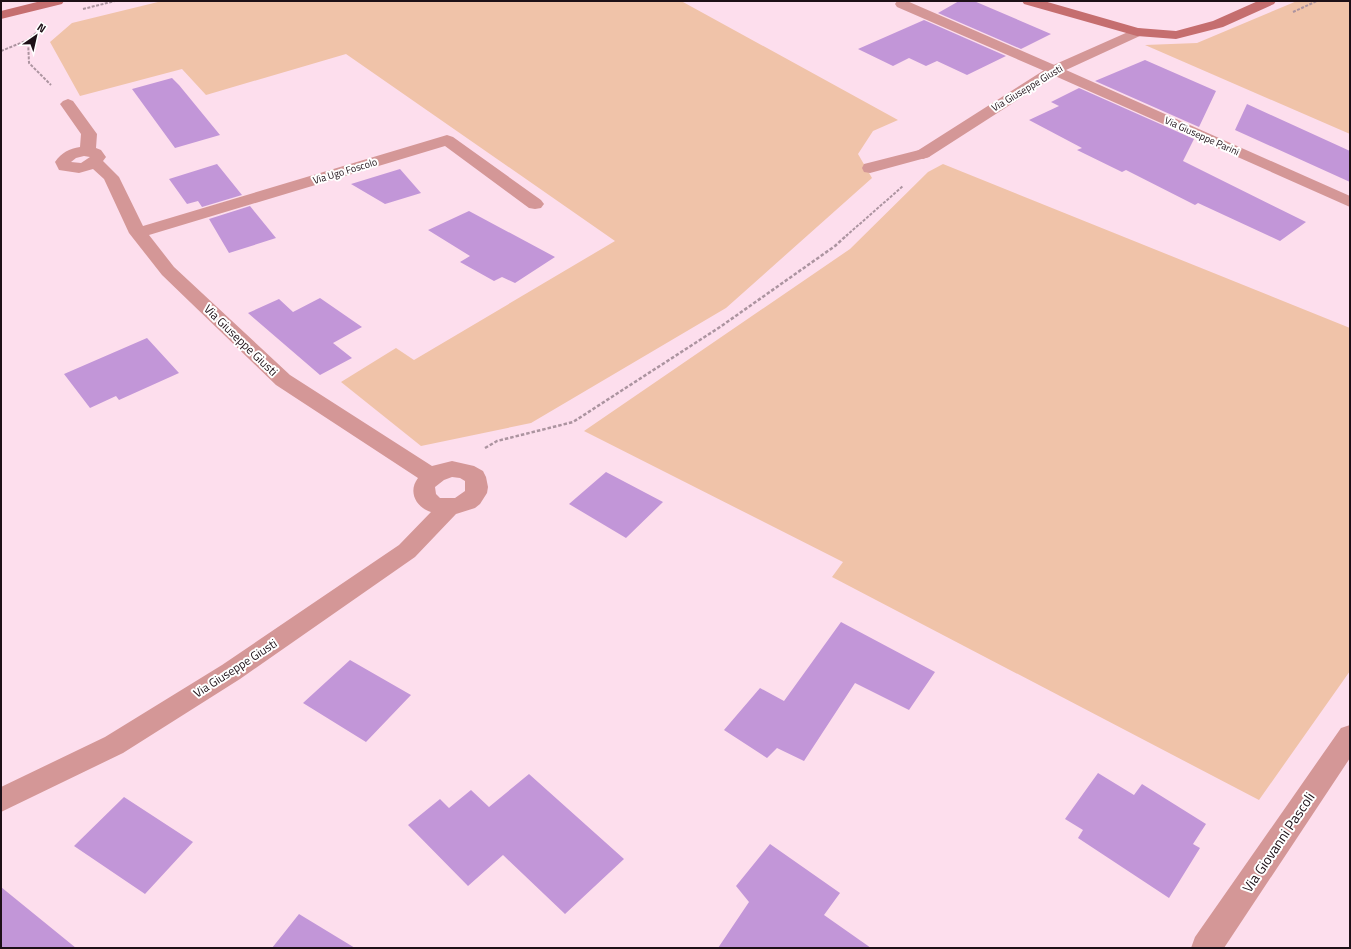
<svg xmlns="http://www.w3.org/2000/svg" width="1351" height="949" font-family="'Titillium Web',sans-serif">
<rect width="100%" height="100%" fill="#fddeed"/>
<!-- green -->
<path fill="#f0c3a9" d="M162,1H686L683,2L898,120L873,131L858,154L872,178L726,308L531,423L421,446L341,382L396,348L414,360L615,241L346,54L206,95L182,69L80,96L50,42L72,23Z
M1297,1H1350V134L1145,45L1197,43Z
M943,164L1350,328V671L1259,800L832,577L843,562L584,431L850,249L928,172Z"/>
<!-- building -->
<path fill="#c296d8" d="M959,1H974L1051,34L1021,49L938,13Z
M924,20L1006,56L967,75L937,61L926,66L909,58L893,66L858,49Z
M1145,60L1216,91L1199,127L1095,81Z
M172,78L179,85L220,135L175,148L132,89Z
M1079,88L1194,139L1183,161L1306,222L1280,241L1198,203L1195,205L1126,170L1122,172L1077,150L1082,148L1029,120L1059,106L1051,102Z
M1247,104L1350,151V182L1235,130Z
M217,164L242,195L202,207L198,201L187,204L169,179Z
M400,169L421,193L385,204L351,184Z
M250,206L276,238L229,253L209,219Z
M469,211L555,257L515,283L502,277L494,281L460,262L470,256L428,230Z
M320,298L362,327L333,343L352,358L320,375L248,313L279,299L293,312Z
M147,338L179,373L119,400L116,396L90,408L64,374Z
M606,472L663,502L626,538L569,504Z
M841,622L935,672L909,710L855,683L804,761L777,748L767,758L724,730L760,688L784,701Z
M350,660L411,695L366,742L303,703Z
M1098,773L1134,795L1142,784L1206,824L1193,844L1200,848L1169,898L1078,838L1083,830L1065,819Z
M529,774L624,859L565,914L503,855L468,886L408,825L440,799L449,808L471,790L489,807Z
M124,797L193,842L145,894L74,846Z
M770,844L840,893L824,915L871,948H718L749,902L736,886Z
M1,887L76,948H1Z
M299,914L355,948H272Z"/>
<g fill="none" stroke-linecap="round" stroke-linejoin="round">
<!-- path-far1 -->
<path stroke="#ac94a0" stroke-width="2" stroke-dasharray="3 1.5" stroke-linecap="butt" d="M83,9L115,1
M1293,12L1317,1
M36,33L28,40L29,63L51,85
M1,51L28,40
M846,236L903,186"/>
<!-- path -->
<path stroke="#ac94a0" stroke-width="2.5" stroke-dasharray="3.5 2" stroke-linecap="butt" d="M485,448L497,441L573,422L720,327L835,246L847,235"/>
<!-- lane -->
<path fill="#d49797" fill-rule="evenodd" d="M897,1H907L1059,67L1061,70L1059,73H1049L897,7L895,4Z
M923,149L929,151L931,154L929,157L870,173L864,172L862,168L864,164Z"/>
<!-- street -->
<path fill="#d49797" fill-rule="evenodd" d="M1137,28L1142,29L1144,32L1142,35L1066,70L1350,196V207L1055,76L929,157L923,159L917,157L915,154L917,151L1049,67Z
M68,99L73,101L97,134L96,148L101,150L106,157L103,161L119,177L143,226L447,135L453,137L541,200L544,204L541,208L535,209L529,208L445,146L149,235L174,267L290,375L432,466L452,461L474,466L483,471L486,477L488,487L487,493L480,504L475,508L456,514L415,557L240,679L123,753L1,812V787L105,737L222,665L399,545L431,512C415,507 408,491 418,478L276,385L162,275L129,233L104,179L93,169L79,173L59,170L55,162C62,152 69,149 80,147L81,134L60,104L63,101ZM84,156L90,157L81,163L71,162L76,158ZM452,477L460,478L465,481V491L455,498H440L436,494L435,487L444,480Z
M1350,725V758L1224,948H1191L1195,937L1341,728Z"/>
<!-- secondary -->
<path fill="#c56e6f" fill-rule="evenodd" d="M41,1H64L62,4L1,19V11Z
M1022,1H1044L1138,28L1176,31L1213,21L1258,1H1276L1274,4L1223,27L1176,39L1137,36L1024,4Z"/>
</g>
<g text-anchor="middle" dominant-baseline="central" stroke-width="4" stroke-linejoin="round" paint-order="stroke">
<!-- far-street labels -->
<g font-size="10" fill="#1d1017" stroke="#fff">
<text transform="translate(1027 88) rotate(-31)">Via Giuseppe Giusti</text>
<text transform="translate(1202 136) rotate(24)">Via Giuseppe Parini</text>
<text transform="translate(345 171) rotate(-17)">Via Ugo Foscolo</text>
</g>
<!-- street labels -->
<g font-size="12" fill="#1d1017" stroke="#fff">
<text transform="translate(241 340) rotate(44)">Via Giuseppe Giusti</text>
<text transform="translate(235 668) rotate(-33)">Via Giuseppe Giusti</text>
</g>
<!-- near-street labels -->
<g font-size="14" fill="#1d1017" stroke="#fff">
<text transform="translate(1278 842) rotate(-56)">Via Giovanni Pascoli</text>
</g>
</g>
<!-- border -->
<rect width="1351" height="949" fill="none" stroke="#1d1017" stroke-width="4"/>
<!-- north arrow -->
<g transform="translate(36 36) rotate(34)" stroke="#ffffff" stroke-width="3" paint-order="stroke">
<path d="M0-3L7 15L0 10L-7 15Z" fill="#1d1017"/>
<text y="-6" font-size="11" font-weight="bold" text-anchor="middle" fill="#1d1017">N</text>
</g>
</svg>
